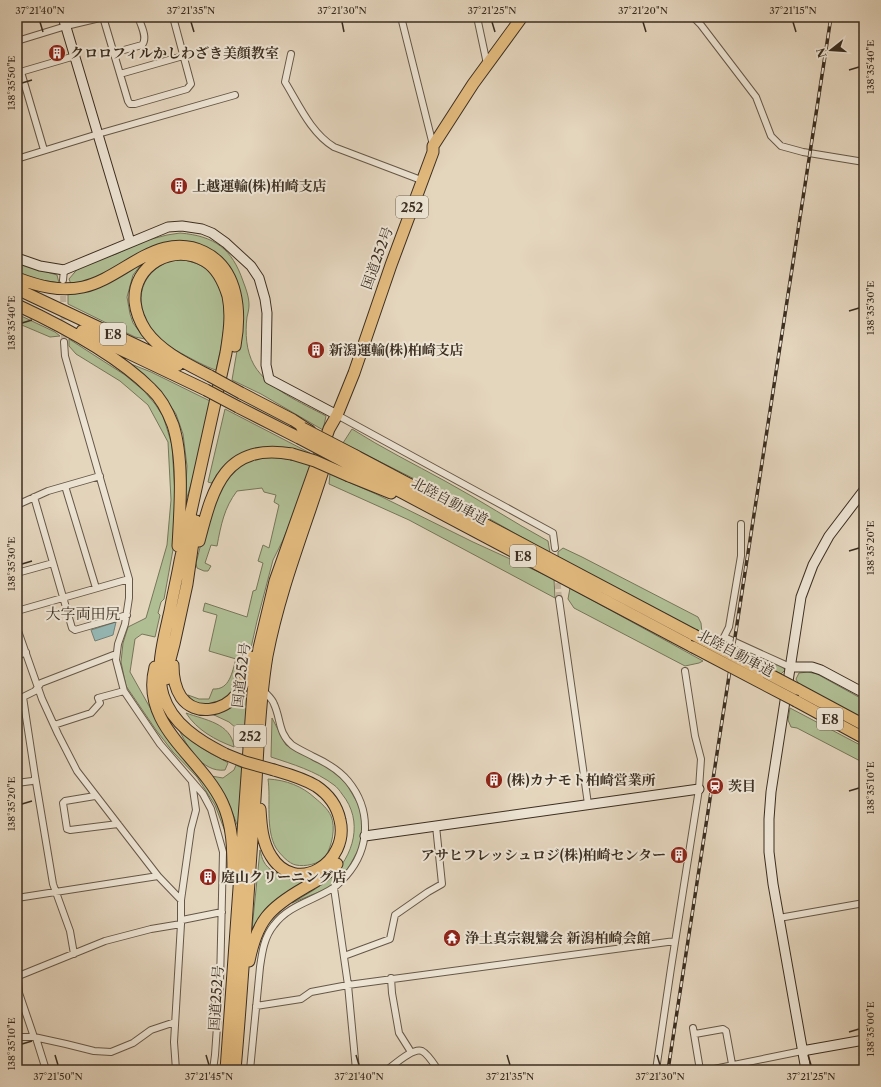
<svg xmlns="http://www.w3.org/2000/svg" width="881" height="1087" font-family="'Libre Caslon Text','Noto Serif JP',serif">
<rect width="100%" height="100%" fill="#e4d5bd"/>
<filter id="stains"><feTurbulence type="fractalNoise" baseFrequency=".005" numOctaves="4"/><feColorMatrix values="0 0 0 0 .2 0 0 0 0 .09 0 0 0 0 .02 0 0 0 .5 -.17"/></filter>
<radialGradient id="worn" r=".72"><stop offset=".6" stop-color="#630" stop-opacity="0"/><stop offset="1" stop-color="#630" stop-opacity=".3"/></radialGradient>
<!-- green -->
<path fill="#b0be94" stroke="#76765a" d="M180,233C215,236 232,249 243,281C246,289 249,297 249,305C249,309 248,313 247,317C245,333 246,351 254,365C268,389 302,403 326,416L323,430L261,394L232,380L240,333L203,247L118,267L84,283L71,284L69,279L80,266L116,254L144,241L167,235Z
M180,259C188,261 199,263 206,269C235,293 223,339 216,370C207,368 163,344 157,338C136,314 133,279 165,263C169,261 175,260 180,259Z
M143,262L133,275L127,297L130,314L133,323L145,339L135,337L68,304V294Z
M17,263L57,275L59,283L30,278L17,273Z
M17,314L55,332L60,336L50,337L17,323Z
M69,339L125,375L144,391L155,404L163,416L172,445L175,495L174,544L164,599L161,602L158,613L160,615L155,637L142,634L135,639L130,672L162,729L212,789L225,819L229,842L215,805L197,777L173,752L156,730L126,686L121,662L123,643L128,627L146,618L167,545L171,500L168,442L148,405L120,381L76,354L69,346Z
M121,360L151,372L210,401L196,468L185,504L187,466L183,434L176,414L163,395Z
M225,409L310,453C294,450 253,449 238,455C235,457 231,460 228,462C222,468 219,480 211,483L208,482Z
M352,429C382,448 414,464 445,481C480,500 513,522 548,541L550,553L456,500L343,443Z
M260,457C279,457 296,459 314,467L283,540L273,560L257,621L246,670L232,695L216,706C205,705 195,705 188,695L199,699H209L213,689C230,690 232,672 236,659L209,651L217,615L203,611L205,603L247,617L253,591L256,590L263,563L258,561L263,545L269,548L279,505L274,502L276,495L264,492L262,488L237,491C224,508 221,525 217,546L211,545L205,563L211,566L208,571H204L197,568L196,563C203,538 212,488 232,471C241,465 250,461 260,457Z
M330,474L376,494L473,542L554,579L555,598L409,520L329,484Z
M563,548L582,557L698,617L701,623L702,633L558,557V552Z
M570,588L703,661L699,663L685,666L574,608L568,599Z
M743,646L782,666L785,670L781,674L741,654Z
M808,672L817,674L864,700V720L799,685L796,679L799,673Z
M253,674L243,748L236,728L229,722L212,714Z
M790,708L864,747V763L797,728L791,727L788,720Z
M186,713C205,720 231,723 234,747C215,740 197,730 186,713Z
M272,718L286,745L322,763L335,773L346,783L362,811L363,841L350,865L342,877L326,889L292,903C305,895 319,888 330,878C354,856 364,821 342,794C340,791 337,787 334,785C316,771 292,764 271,757Z
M178,728C193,744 206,751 225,761L228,763L225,770C202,773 187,746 178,728Z
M236,765L242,768L238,827L227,799L211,776L223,778L234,770Z
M268,779C286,780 302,786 315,798C321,803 328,809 331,816C336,827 332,847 325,857C319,864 305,867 296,865C289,864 280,854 276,848C265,829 271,799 268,779Z
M260,850C261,854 262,859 264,862C272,877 297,879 311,878L251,939Z"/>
<!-- water -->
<path fill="#95b8b5" stroke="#71817a" d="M116,622L113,635L95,641L91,630Z"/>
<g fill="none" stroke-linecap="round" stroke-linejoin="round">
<!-- street-tunnel -->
<path stroke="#c2b49e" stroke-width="6" stroke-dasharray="6 3" stroke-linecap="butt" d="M63,287L64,342
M557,574L559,599"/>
<defs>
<path id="street" d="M103,17L128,101L130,104H135L187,89L191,84L173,17
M401,17L433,145
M477,17L487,64
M693,17L701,25L756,97L771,136L781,146L803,152L864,162
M17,41L66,26L104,17
M113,53L142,45C148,38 141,25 138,17
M291,54L285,82C299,105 311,133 334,147L421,180
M21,72L44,150
M17,73L75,56
M120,74L183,56
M17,151L20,158L17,160
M20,158L98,134L235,95
M63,280L64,270
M64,342L65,356L129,579V598L125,624L118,644L116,660L124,691L160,744L203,794L211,809L223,852L220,983L215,1055L213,1070
M337,415L553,533L555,548
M65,486L96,588
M34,497L72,628L75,630L127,615
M17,505L48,491L100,476
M741,524V556L729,627L724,637L790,667
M17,573L53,563
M559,599L588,804
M17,611L129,579
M17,628L42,699L58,734L77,771L158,876L181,900V924L174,1042L176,1070
M17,656L26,652
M17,700L35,691L41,683L116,654
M54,725L91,713L100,703L98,698L124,691
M35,776L53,884L70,931L74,954
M17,783L32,781L35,779V776L23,697
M95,796L65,801L63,803L67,829L70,830L118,824
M334,888L348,985L356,1070
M17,898L158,876
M181,900L191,829L196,810L192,782
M779,918L864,903
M182,920L222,912
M344,956L390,939L395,915L428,892L442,884L436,826
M391,978L392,993L399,1033L411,1052
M256,1006L301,999L311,992L348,985L675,941
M693,1028L700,1070
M695,1034L723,1029L726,1031L732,1064
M17,1037H34L66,1044L94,1051L111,1052L133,1043L151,1030L175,1022
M34,1037L19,993L18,978L21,975L105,941L151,929L181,924
M36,1038L46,1070
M250,1070L260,967C262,953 264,937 274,925C289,905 313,901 333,888C338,885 342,880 346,876C370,849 372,810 348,781C339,770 327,763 314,757C307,753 299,750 292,745C278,733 281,719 274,704C272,698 267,695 263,690
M387,1070C394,1065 413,1047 422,1051C428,1054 434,1064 438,1070
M656,1070L671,968L699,789L701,759L695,736L685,671
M709,1070L802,1051"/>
<path id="secondary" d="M63,17L130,242
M17,258L40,266L64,270L168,227L182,226L202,229L212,233L226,243L251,266L259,278L265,299L267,313L266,365L269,379L337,415
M790,667H812L821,670L864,693
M365,836L699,789
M802,1051L864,1040
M806,1070L773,884L769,852V819L771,792L801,597L813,565L829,536L864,490"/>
<path id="highway" d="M17,278C38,286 60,292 83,287C113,280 135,256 165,248C178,245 192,246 204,252C239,269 241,313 235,346
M17,289L178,365
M17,305C60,325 117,355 151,389C161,398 168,412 173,425C184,459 180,510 178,546
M82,331L206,390
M210,376C187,364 161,352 146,331C140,322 136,312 135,302C132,265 174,242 205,261C217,268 224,283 228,296C232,315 229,334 226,353C211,422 195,491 180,561C177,578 173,594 170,611C164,638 155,668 163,695C172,724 199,741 225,754
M241,393L293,420L310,431
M238,407L299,438
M356,456L694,635
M352,466L693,647
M349,476L391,493
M199,541C213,488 224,442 292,454
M173,665C173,676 175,688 181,697C195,717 224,711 237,694C245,684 248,670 251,657
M155,667C140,726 200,756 222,802C233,825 233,850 233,874
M166,679L168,667L174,644L187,584L196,521
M797,689L864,725
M796,701L864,738
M260,809C261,825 262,842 271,856C296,897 350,862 340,820C337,806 328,794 316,786C303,778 288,774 274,770
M249,961C257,921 269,908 304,888C316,881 328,875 337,864
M226,1070L253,692L259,648L275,581L329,429L337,415L354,373L391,265L433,152V146L473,84L522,17
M235,1070C243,980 248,889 255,799C258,752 259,703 267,656C281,583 310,516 331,445"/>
</defs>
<!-- street casing -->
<use href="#street" stroke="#655848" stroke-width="8"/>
<!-- secondary casing -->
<use href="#secondary" stroke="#3b2e21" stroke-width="11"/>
<!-- highway casing -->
<use href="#highway" stroke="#3b2e21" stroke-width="13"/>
<!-- street -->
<use href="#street" stroke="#ede4d4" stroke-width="6"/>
<!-- secondary -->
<use href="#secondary" stroke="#ede4d4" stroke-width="9"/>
<!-- highway -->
<use href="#highway" stroke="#e2ba7e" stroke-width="11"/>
<defs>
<path id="rail" d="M668,1070L831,17"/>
</defs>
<!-- rail casing -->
<use href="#rail" stroke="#3b2e21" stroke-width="3.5"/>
<!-- rail -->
<use href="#rail" stroke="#ede4d4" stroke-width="2" stroke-dasharray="6" stroke-linecap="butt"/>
<defs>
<path id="highway-bridge" d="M210,376L241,393
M206,390L238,407
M302,428L356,456
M299,438L352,466
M292,454L315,461L349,476
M694,635L797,689
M693,647L796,701
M225,754L245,762L274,770"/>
</defs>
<!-- highway-bridge casing -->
<use href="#highway-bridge" stroke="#3b2e21" stroke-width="13" stroke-linecap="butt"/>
<!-- highway-bridge -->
<use href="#highway-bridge" stroke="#e2ba7e" stroke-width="11"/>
</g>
<!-- ticks -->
<path fill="none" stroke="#3b2e21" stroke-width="1.5" d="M40,22L43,32M191,22L194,32M342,22L344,32M492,22L495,32M643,22L646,32M793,22L796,32M849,70L859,67M22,83L32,80M849,311L859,308M22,323L32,320M849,551L859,548M22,564L32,561M849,791L859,788M22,804L32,801M849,1032L859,1029M22,1044L32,1041M55,1055L58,1065M206,1055L209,1065M356,1055L359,1065M507,1055L510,1065M657,1055L660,1065M808,1055L811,1065"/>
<!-- icons -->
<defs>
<symbol id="building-disc" viewBox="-11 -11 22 22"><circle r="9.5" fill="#8f2418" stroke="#ede4d4"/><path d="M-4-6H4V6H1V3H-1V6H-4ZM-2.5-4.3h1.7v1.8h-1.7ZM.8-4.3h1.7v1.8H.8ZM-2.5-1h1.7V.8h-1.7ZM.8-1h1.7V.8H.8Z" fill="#fff"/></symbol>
<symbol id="station-disc" viewBox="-11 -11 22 22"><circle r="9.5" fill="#8f2418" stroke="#ede4d4"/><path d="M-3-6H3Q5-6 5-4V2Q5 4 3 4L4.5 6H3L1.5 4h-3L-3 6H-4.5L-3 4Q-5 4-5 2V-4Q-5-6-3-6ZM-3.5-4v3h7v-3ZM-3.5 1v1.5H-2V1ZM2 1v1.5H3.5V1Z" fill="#fff"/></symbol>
<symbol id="temple-disc" viewBox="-11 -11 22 22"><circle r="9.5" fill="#8f2418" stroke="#ede4d4"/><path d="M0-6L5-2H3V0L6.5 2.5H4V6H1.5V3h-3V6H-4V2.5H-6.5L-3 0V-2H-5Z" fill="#fff"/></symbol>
</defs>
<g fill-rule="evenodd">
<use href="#building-disc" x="47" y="43" width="20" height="20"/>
<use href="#building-disc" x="169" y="176" width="20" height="20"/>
<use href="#building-disc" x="306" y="340" width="20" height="20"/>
<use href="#building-disc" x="484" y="770" width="20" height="20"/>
<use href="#station-disc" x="705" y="776" width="20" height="20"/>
<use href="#building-disc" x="669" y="845" width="20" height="20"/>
<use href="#building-disc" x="198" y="867" width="20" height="20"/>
<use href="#temple-disc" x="442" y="928" width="20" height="20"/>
</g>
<g text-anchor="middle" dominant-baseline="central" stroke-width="4" stroke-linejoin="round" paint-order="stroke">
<!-- shield labels -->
<g fill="#ede4d4" stroke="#706557" stroke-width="1">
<rect x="396" y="196" width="32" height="22" rx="3"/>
<rect x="100" y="323" width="26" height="22" rx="3"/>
<rect x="510" y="545" width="26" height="22" rx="3"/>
<rect x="817" y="708" width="26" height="22" rx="3"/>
<rect x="234" y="725" width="32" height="22" rx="3"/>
</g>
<g font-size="13" font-weight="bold" fill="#3b2e21">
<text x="412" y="207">252</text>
<text x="113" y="334">E8</text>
<text x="523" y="556">E8</text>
<text x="830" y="719">E8</text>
<text x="250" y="736">252</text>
</g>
<!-- poi labels -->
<g font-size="14" font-weight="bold" fill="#3b2e21" stroke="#ede4d4" text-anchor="start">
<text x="70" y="53">クロロフィルかしわざき美顔教室</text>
<text x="192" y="186">上越運輸(株)柏崎支店</text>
<text x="329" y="350">新潟運輸(株)柏崎支店</text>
<text x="507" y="780">(株)カナモト柏崎営業所</text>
<text x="728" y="786">茨目</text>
<text x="666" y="855" text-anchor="end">アサヒフレッシュロジ(株)柏崎センター</text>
<text x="221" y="877">庭山クリーニング店</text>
<text x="465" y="938">浄土真宗親鸞会 新潟柏崎会館</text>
</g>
<!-- street labels -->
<g font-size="14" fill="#3b2e21" stroke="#ede4d4">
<text transform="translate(377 258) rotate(-70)">国道252号</text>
<text transform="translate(450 501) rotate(28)">北陸自動車道</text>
<text transform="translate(736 653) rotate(28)">北陸自動車道</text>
<text transform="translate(241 675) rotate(-83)">国道252号</text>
<text transform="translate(216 998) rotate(-86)">国道252号</text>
</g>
<!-- neighbourhood labels -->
<g font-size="15" fill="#3b2e21" stroke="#ede4d4">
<text x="83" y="613">大字両田尻</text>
</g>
</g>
<!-- margin -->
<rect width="881" height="1087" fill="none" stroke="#e4d5bd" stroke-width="44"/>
<!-- north arrow -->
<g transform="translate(831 50) rotate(253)" stroke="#ede4d4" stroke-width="3" paint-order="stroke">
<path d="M0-3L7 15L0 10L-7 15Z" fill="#3b2e21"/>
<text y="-6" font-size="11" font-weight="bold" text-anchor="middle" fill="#3b2e21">N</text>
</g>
<rect x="22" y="22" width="837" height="1043" fill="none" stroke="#3b2e21" stroke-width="1.5"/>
<g font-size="10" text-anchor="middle" fill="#3b2e21">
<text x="40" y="14">37°21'40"N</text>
<text x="191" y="14">37°21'35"N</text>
<text x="342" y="14">37°21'30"N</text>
<text x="492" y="14">37°21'25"N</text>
<text x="643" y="14">37°21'20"N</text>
<text x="793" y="14">37°21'15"N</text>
<text transform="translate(870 67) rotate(-90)" y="4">138°35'40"E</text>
<text transform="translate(11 83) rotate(-90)" y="4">138°35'50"E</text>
<text transform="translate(870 308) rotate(-90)" y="4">138°35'30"E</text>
<text transform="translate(11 323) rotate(-90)" y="4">138°35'40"E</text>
<text transform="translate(870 548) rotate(-90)" y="4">138°35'20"E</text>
<text transform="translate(11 564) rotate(-90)" y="4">138°35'30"E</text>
<text transform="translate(870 788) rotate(-90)" y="4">138°35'10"E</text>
<text transform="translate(11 804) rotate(-90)" y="4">138°35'20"E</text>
<text transform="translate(870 1029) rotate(-90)" y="4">138°35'00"E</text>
<text transform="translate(11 1044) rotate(-90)" y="4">138°35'10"E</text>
<text x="58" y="1080">37°21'50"N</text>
<text x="209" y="1080">37°21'45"N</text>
<text x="359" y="1080">37°21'40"N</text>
<text x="510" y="1080">37°21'35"N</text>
<text x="660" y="1080">37°21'30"N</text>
<text x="811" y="1080">37°21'25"N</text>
</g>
<rect width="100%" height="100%" filter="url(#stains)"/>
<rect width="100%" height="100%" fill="url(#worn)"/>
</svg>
